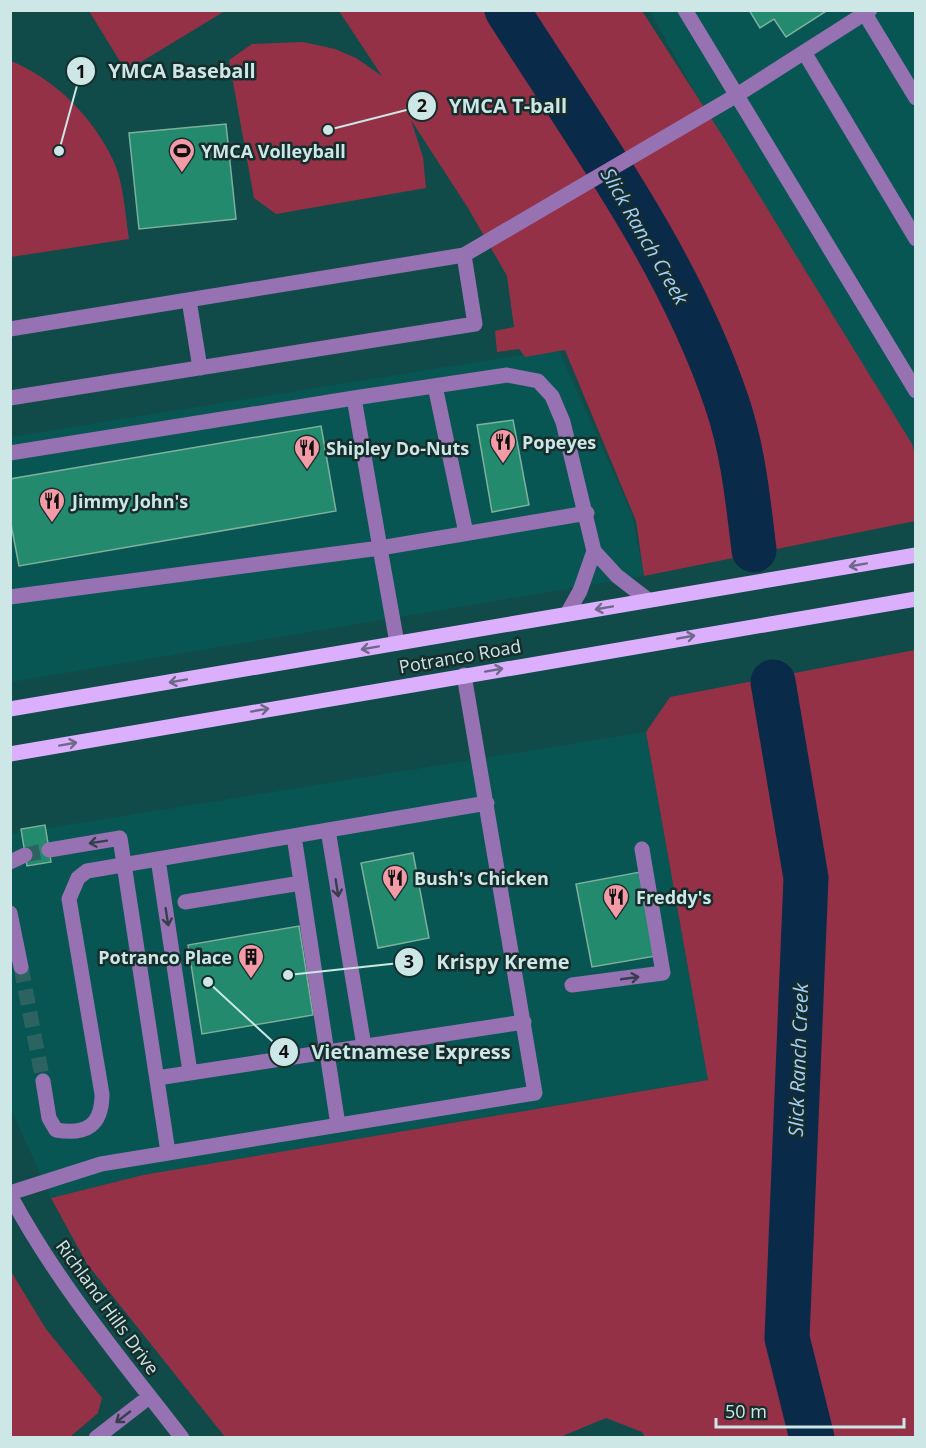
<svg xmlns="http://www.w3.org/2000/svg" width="926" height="1448" font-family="'Open Sans',sans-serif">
<rect width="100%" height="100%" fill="#104b49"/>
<!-- built -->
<path fill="#085653" d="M650,11H915V492Z
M558,349L632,514L644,576L11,682V437Z
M646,732L708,1080L143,1175L51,1198L11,1109V834Z"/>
<!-- green -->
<path fill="#943147" d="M89,11H225L126,71Z
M339,11H642L727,143L912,444L916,459L915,521L644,576L636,521L565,350L525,357L519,349L497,352L495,331L514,327L507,276L468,208L411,120L423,157L426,188L276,214L254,198L229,60L252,44L303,42L335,49L356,58L382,76Z
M11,61C55,79 94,118 114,162C124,185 125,214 129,239L11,257Z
M915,650V1437H645L642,1432L606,1418L560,1437H225L87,1264L51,1198L143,1175L708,1080L646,732L670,697Z
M10,1270L46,1329L102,1398L98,1413L70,1437H11Z"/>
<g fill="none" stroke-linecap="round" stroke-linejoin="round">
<!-- river -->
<path stroke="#092a48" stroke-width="45" d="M507,10C587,136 679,260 727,403C743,450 748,500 754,550
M773,682L806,878L787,1338L812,1438"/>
</g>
<!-- building -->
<path fill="#238a6e" stroke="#7eaf9d" stroke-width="1.5" d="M749,10H828L786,37L774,19L760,28Z
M226,124L236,219L139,229L129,133Z
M513,420L529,505L492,512L477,425Z
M321,426L336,511L19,566L10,519V479Z
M45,825L51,862L27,866L21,829Z
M413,853L429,938L378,948L361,863Z
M640,872L656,956L592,967L576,884Z
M299,926L313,1015L202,1034L188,945Z"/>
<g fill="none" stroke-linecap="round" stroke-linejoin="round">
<!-- minor-tunnel -->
<path stroke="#2c6260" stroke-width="15" stroke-dasharray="15 8" stroke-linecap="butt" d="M25,855L49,850
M21,967L43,1081"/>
<!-- minor -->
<path stroke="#9772b2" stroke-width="15" d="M685,10L916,391
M865,14L916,98
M804,52L916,239
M189,300L200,368
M10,329L464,255L737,95L870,10
M435,386L466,533
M10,398L475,324L464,255
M354,398L507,375L538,381L552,396L563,422L594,551L617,576L648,600
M10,453L354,398L380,548L10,597
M567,614L580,591L594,551
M397,643L380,548L587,513
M328,830L364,1046
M294,836L338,1125
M49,850L120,838L168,1152
M158,859L190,1072
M10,862L25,855
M185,902L301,883
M10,913L21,967
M572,985L663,973L642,849
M157,1078L524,1022
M43,1081L49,1118L56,1130C86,1135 102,1126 102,1094L69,899L78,878L87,871L487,803
M10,1193L101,1164L535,1093L464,675
M10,1195C57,1283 121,1359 182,1438
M96,1438L149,1397"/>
<!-- major -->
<path stroke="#dcaffd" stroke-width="15" d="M10,709L916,555
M10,754L916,599"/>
</g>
<!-- one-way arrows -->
<defs><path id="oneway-shaft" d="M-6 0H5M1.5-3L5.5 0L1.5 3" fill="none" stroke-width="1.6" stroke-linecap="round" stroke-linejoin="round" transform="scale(1.5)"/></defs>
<g stroke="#6f688a">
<use href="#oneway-shaft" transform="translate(858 565) rotate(170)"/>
<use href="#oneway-shaft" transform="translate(604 608) rotate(170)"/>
<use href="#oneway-shaft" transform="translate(686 637) rotate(-10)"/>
<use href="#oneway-shaft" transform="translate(370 648) rotate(170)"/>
<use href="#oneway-shaft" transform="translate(494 670) rotate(-10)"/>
<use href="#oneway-shaft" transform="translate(178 681) rotate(170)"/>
<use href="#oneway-shaft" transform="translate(260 710) rotate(-10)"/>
<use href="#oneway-shaft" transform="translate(68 744) rotate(-10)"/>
</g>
<g stroke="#363e4d">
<use href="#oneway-shaft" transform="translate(98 842) rotate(171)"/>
<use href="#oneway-shaft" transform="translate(337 888) rotate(81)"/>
<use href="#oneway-shaft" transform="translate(167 917) rotate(81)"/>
<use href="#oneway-shaft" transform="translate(630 978) rotate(-8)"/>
<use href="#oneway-shaft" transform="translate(123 1417) rotate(142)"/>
</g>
<!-- icons -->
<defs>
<symbol id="stadium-pin" viewBox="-11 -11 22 30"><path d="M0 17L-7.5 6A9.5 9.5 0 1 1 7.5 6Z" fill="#f39aa7" stroke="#162d2b"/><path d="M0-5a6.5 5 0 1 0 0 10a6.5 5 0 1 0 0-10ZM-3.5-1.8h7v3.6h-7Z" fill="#111"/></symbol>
<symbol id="restaurant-pin" viewBox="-11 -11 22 30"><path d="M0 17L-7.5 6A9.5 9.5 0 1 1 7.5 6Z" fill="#f39aa7" stroke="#162d2b"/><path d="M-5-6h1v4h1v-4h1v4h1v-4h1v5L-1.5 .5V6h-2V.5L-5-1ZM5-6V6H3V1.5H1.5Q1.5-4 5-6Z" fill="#111"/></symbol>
<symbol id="building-pin" viewBox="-11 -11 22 30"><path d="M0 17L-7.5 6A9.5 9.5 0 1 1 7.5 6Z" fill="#f39aa7" stroke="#162d2b"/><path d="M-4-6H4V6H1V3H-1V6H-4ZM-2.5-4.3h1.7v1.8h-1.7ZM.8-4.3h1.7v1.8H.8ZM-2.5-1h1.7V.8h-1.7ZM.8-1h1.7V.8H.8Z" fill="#111"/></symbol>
</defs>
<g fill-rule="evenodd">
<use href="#stadium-pin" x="167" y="136" width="30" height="40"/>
<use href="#restaurant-pin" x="488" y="427" width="30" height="40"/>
<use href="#restaurant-pin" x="292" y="433" width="30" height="40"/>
<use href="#restaurant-pin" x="37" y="486" width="30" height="40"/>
<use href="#restaurant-pin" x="380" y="863" width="30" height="40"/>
<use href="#restaurant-pin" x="601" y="882" width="30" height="40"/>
<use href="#building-pin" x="236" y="942" width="30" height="40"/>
</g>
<g text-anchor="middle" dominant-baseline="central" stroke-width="5" stroke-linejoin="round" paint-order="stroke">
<!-- poi labels -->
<g font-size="18" font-weight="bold" fill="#cce7e5" stroke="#162d2b" text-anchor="start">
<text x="201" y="151">YMCA Volleyball</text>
<text x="522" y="442">Popeyes</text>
<text x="326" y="448">Shipley Do-Nuts</text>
<text x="72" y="501">Jimmy John's</text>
<text x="414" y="878">Bush's Chicken</text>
<text x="636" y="897">Freddy's</text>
<text x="232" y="957" text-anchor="end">Potranco Place</text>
</g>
<!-- street labels -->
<g font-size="18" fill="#cce7e5" stroke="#162d2b">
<text transform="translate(460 656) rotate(-10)">Potranco Road</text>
<text transform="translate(108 1307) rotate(54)">Richland Hills Drive</text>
</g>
<!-- water labels -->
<g font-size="20" font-style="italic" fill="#a3cefd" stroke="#162d2b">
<text transform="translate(645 236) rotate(60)">Slick Ranch Creek</text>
<text transform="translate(798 1060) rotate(-88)">Slick Ranch Creek</text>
</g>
</g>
<!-- callouts -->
<path fill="none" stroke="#cce7e5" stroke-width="2" d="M59 151L81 71M328 130L422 106M288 975L409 962M208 982L284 1052"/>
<g fill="#cce7e5" stroke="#162d2b" stroke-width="2">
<circle cx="59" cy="151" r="6"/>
<circle cx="328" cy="130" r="6"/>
<circle cx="288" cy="975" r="6"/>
<circle cx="208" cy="982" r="6"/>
<circle cx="81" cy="71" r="15"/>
<circle cx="422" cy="106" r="15"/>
<circle cx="409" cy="962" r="15"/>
<circle cx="284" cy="1052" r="15"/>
</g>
<g font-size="18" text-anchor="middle" font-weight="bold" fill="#111">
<text x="81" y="78">1</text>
<text x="422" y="112">2</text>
<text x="409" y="968">3</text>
<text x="284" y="1058">4</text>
</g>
<g font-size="20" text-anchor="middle" font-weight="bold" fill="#cce7e5" stroke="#162d2b" stroke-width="5" stroke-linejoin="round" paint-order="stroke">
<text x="182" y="78">YMCA Baseball</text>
<text x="508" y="113">YMCA T-ball</text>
<text x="503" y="969">Krispy Kreme</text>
<text x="411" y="1059">Vietnamese Express</text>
</g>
<!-- border -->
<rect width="926" height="1448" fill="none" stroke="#cce7e5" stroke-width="24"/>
<!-- scale -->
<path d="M716 1418v9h188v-9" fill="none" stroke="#cce7e5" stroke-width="3"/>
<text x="725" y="1418" font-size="18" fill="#cce7e5" stroke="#162d2b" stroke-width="4.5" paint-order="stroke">50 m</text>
</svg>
